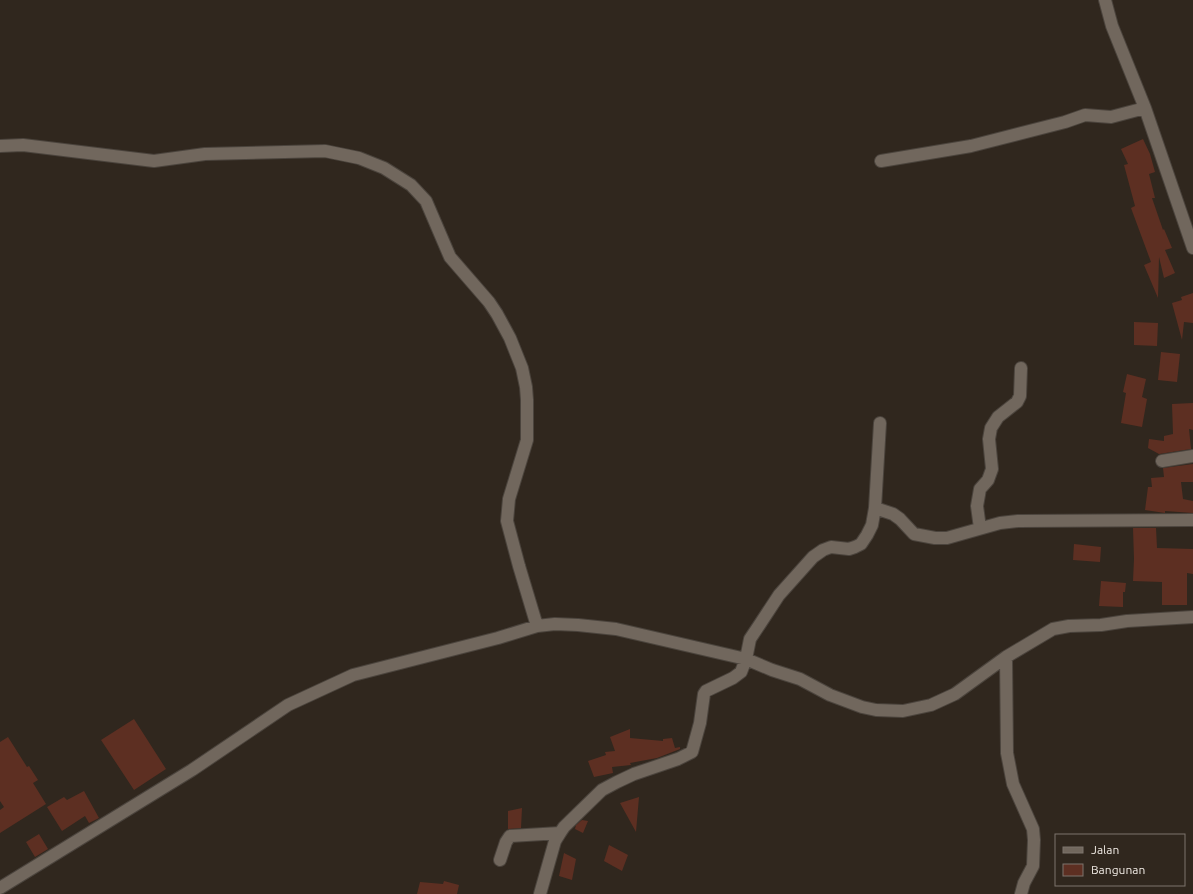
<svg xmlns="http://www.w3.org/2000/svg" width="1193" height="894" font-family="Ubuntu,sans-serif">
<rect width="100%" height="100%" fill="#30271e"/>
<!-- building -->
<path fill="#5d2f22" d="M1143,139L1150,154L1155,172L1149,174L1155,198H1152L1163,230L1164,229L1172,248L1165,250L1175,273L1164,278L1159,257L1158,298L1144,265L1151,262L1131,208L1135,206L1124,165L1128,164L1121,149Z
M1193,293V323L1184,322L1182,340L1172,303L1182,300L1181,297Z
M1134,322L1158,323L1157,346L1134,345Z
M1161,352L1180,354L1177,382L1158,380Z
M1127,374L1146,379L1142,397L1147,399L1142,427L1121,423L1126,393L1123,392Z
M1193,403V430L1189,429L1191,449L1159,454L1148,448L1149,439L1164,441V436L1173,434L1172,404Z
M1193,464V482H1181L1183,499L1193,501V513L1165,511V513L1145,510L1148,487H1152L1151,478L1164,477L1163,468Z
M1133,528H1156L1157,548L1193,549V574L1187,573V605H1162V582L1133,581L1134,559Z
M1074,544L1101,547L1100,562L1073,560Z
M1101,581L1126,583L1125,592H1123V607L1099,606Z
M134,719L166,769L134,790L101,740Z
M630,729V738L663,741V739L672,738L675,748L680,747V749L657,758L630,763L631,765L612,767L613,773L594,777L588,761L606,755L605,752L615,751L610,737Z
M8,737L27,767L29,766L38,780L33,783L46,804L0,833V810L4,807L0,801V742Z
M84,791L99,818L89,823L85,816L62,831L47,807L64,797L67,800Z
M639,797L636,832L620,803Z
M522,808L521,828L508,829V811Z
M582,820L588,821L583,833L575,829L576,825Z
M39,834L48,849L35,857L26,842Z
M609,845L628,855L622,871L604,861Z
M564,853L576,859L572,880L559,876Z
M444,881L459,885L457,894H417L420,882L443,884Z"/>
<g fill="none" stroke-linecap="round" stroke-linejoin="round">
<defs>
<path id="minor" d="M1105,0L1112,26L1145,108L1193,248
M0,146L23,145L154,161L205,154L325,151L359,158L384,168L411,185L426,201L450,257L489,302L497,314L510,338L522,368L526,387L527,400V440L509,499L507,521L519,566L537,626
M881,161L971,146L1065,122L1085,115L1111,117L1145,108
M1162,461L1193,456
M875,508L893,514L900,519L914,534L935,538H947L1000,523L1018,521L1193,520
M980,528L977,506L980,489L988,480L992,469L989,439L991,428L998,417L1017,402L1020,396L1021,368
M1006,657L1007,753L1013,784L1033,829L1034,840L1033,866L1024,883L1021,894
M500,860L506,842L510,836L560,833
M0,888L192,770L288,705L353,675L498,638L537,626L555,624L578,625L616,629L746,659L772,670L800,679L830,695L862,707L876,710L903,711L931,705L955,694L1006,657L1053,629L1069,626L1101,625L1127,621L1193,617
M540,894L555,841L560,833L564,827L602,790L617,782L634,774L678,759L692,752L700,723L704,694L706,691L733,678L741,672L746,659L750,639L760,624L779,595L813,557L823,550L831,547L849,549L855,547L861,544L867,535L872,525L875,508L880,423"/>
</defs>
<!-- minor casing -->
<use href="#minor" stroke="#4b443d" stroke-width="14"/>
<!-- minor -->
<use href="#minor" stroke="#71675d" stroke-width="12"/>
</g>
<!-- legend -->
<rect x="1055" y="834" width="130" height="52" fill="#30271e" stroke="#7c756d"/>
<rect x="1063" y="847" width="20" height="6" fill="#71675d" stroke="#7c756d"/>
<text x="1091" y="854" font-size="12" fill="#efe9e3">Jalan</text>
<rect x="1063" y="864" width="20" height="12" fill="#5d2f22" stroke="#7c756d"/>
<text x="1091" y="874" font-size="12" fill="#efe9e3">Bangunan</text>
</svg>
